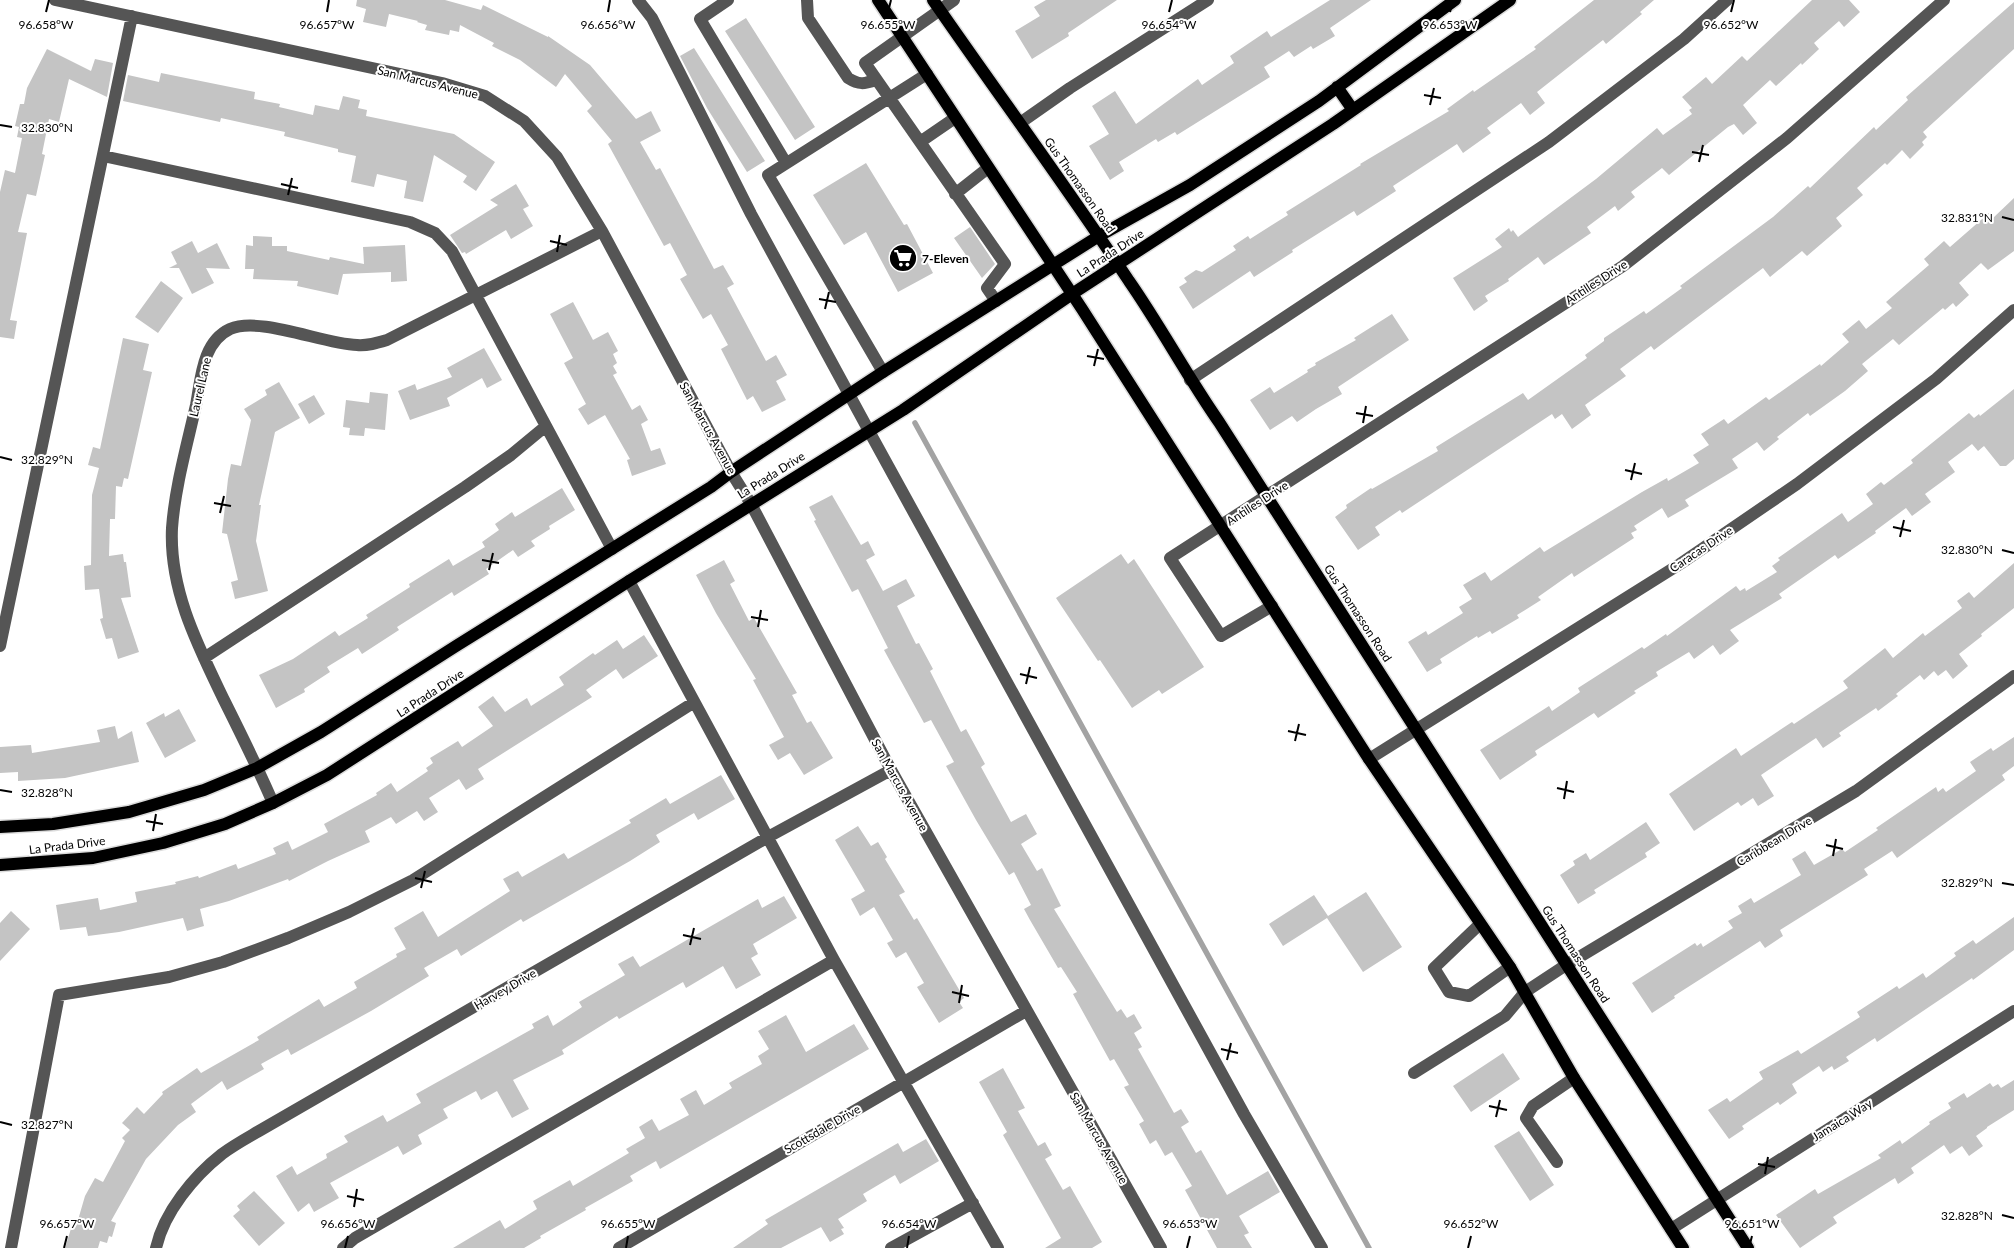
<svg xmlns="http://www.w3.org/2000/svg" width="2014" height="1248" font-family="Lato,sans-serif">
<rect width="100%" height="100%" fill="#fff"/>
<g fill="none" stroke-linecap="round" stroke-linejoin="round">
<!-- stream -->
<path stroke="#a3a3a3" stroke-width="5.5" d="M915,423L1369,1248"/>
</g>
<!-- building -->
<path fill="#c4c4c4" d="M357,0H445L481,10L483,5L548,37V36L590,65L636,119L651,111L661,131L640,142L656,170L660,168L714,269L723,265L734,284L727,288L766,361L776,355L787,375L776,381L786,400L762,412L753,396L747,400L721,349L728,345L711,314L703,319L680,279L687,275L670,243L664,246L608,144L612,141L587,111L592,106L565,74L556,87L520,60L492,46L494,43L460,25L459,32L450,30L449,35L425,30L427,25L417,22L418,21L389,14L386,27L363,22L366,9L356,6Z
M1046,0H1117L1068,33L1069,36L1032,59L1015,31L1040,16L1034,7Z
M1330,0H1371L1330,28L1335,36L1313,49L1311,46L1294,57L1289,51L1264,67L1270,77L1177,135L1175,132L1158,142L1156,139L1119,162L1124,171L1110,180L1089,146L1109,134L1092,106L1115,91L1136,124L1198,79L1202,85L1234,63L1230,56L1267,31L1271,37Z
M1594,0H1654L1640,12L1642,14L1606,44L1603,40L1537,92L1545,103L1530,115L1521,103L1487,128L1491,133L1463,153L1457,144L1393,186L1396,191L1357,216L1354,211L1292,250L1293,252L1254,277L1250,271L1193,309L1179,287L1187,282L1184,278L1196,270L1202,272L1236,250L1233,246L1248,236L1250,239L1288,215L1286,212L1361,165L1360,164L1449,111L1447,109L1473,90L1474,92L1536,49L1534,47Z
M1812,0H1849L1860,12L1844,27L1839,21L1814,43L1819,49L1802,65L1801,63L1776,86L1770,80L1743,105L1757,123L1743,135L1734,124L1728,127L1669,175L1662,168L1631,192L1635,197L1618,211L1615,206L1587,227L1591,233L1544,265L1538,257L1508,279L1509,281L1485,296L1488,301L1474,311L1453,278L1502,247L1495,239L1509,228L1511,232L1513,230L1518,237L1596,179L1657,128L1663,135L1692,114L1689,110L1692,108L1682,97L1706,77L1712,84L1742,56L1747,61Z
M2014,2V49L1923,132L1927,137L1922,142L1924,145L1910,159L1902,150L1887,165L1885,163L1857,188L1863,195L1836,218L1842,226L1807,256L1802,251L1770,277L1763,268L1654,350L1651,346L1620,369L1626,376L1585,405L1591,415L1572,429L1562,414L1555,419L1552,414L1402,513L1400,510L1375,527L1380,535L1358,550L1335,517L1347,508L1346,505L1371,488L1372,489L1438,451L1436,447L1523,393L1528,400L1587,358L1585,355L1604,341V338L1644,311L1646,314L1682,288L1680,286L1773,217L1808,186L1810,188L1874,127L1876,130L1908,100L1906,97Z
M746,18L815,127L795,140L725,31Z
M694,48L765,161L747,172L707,108L680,56Z
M47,49L91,71L95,59L113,63L107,97L69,79L59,122L49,119L42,154L45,155L36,196L27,194L18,232L27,233L10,320L17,321L14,339L0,337V192L5,170L15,173L22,138L17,137L19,127L15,126L20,104H24L27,88Z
M161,73L255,92L254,99L280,104L279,107L313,115L315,105L339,110L343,96L360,100L358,108L367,110L366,116L454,134L495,162L476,191L463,182L467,176L434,155L423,202L404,198L407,181L377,174L374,187L351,182L356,156L338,152V149L284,136L285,132L221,118L220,122L123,101L128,75L159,82Z
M866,163L904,225L907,224L933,273L898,292L866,232L844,245L813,195Z
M516,184L529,206L523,209L533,226L511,239L506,230L466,254L465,252L462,253L450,235L498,205L490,200Z
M2014,198V251L1988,270L1981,263L1959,283L1969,295L1956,307L1953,303L1945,310L1943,308L1899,345L1893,339L1862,364L1868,371L1845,391L1810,416L1808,413L1777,437L1779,439L1764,451L1757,442L1732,459L1738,468L1685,500L1689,506L1668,518L1662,508L1634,526L1637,530L1631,533L1634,538L1574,577L1572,573L1538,597L1541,600L1517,615L1519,618L1492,634L1490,631L1478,638L1477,636L1440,659L1442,663L1427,672L1408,642L1426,631L1428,635L1463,613L1459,607L1472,599L1463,585L1485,572L1491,581L1540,547L1544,552L1642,492L1667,478L1668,481L1699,463L1693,455L1709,445L1701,434L1724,419L1728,424L1766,397L1769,400L1820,364L1821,366L1849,342L1842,334L1859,320L1866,329L1892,308L1886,302L1929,265L1924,259L1944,241L1950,247L1989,213L1993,218Z
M970,227L995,264L982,278L954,238Z
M253,236L272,237V246H287V251L329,260L330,257L364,264L363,247L405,245L407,281L391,282V272L343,274L338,295L297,286L298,281L253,279L254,269H245L246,245L253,246Z
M192,241L198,253L217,243L230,269L206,268L214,283L192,294L179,268H169L177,264L171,252Z
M161,281L183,298L158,333L135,317Z
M573,302L593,340L608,332L618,351L613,354L617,363L613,366L617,373L613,375L632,410L640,405L648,420L641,424L651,451L660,448L666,464L632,476L627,460L630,459L605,415L588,425L578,409L586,404L564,363L573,358L550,314Z
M1392,314L1409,340L1338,387L1342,394L1316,409L1297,422L1292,416L1270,430L1250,400L1270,387L1274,393L1308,372L1307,370L1316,365L1315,363L1356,340L1354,338Z
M123,338L149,344L143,370L152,372L128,479L124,478L122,487L116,486L115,519H110L109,556L123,554L124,562H126L131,597L121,598L139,652L118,659L112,638L106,639L100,619L103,618L99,589L85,590L84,566L91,565L92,495L99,468L88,465L93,447L100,449Z
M484,348L502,380L487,388L482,378L447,398L450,406L410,420L398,391L415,384L417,390L452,377L447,368Z
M279,382L300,418L275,432L259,505H261L256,541L268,591L235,599L231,582L238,580L227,534L222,533L228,479L231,464L241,466L251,420L244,409L267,395L265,390Z
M2014,389V459L2006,466H2000L1984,446L1978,451L1972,444L1948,462L1955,472L1925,494L1931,502L1912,516L1906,508L1875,531L1876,533L1838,559L1835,555L1779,594L1782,598L1730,630L1739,641L1720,655L1713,645L1694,659L1689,652L1656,672L1658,676L1634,691L1636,693L1598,718L1594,713L1535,751L1537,755L1500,780L1480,750L1549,706L1552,711L1580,692L1578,688L1642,647L1644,649L1666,634L1667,636L1736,586L1740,591L1745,588L1746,591L1777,572L1772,566L1780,560L1778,558L1842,513L1848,522L1873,504L1866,494L1881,482L1884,485L1913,463L1911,460L1969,413L1974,418L1979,414L1980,416Z
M370,392L388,394L385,430L365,428L364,436L349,435L350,428L343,427L346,400L369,403Z
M314,395L325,414L309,424L298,404Z
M562,488L575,510L549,526L550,529L531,541L535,546L518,557L513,550L486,569L489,574L454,596L452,592L397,627L399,630L362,654L358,648L327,667L330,672L304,689L305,692L276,708L259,675L293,659L335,631L339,636L368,618L366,615L410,587L409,584L449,559L453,566L485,547L482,542L499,530L495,524L512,512L515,517Z
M832,495L861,545L868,541L875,555L866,560L883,591L906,579L915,596L897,606L916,644L919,643L933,669L930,671L961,732L966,729L985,764L981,767L1011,822L1026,814L1037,834L1021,844L1037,871L1042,868L1061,906L1054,909L1117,1012L1121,1009L1127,1018L1134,1014L1142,1028L1134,1033L1142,1047L1138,1049L1174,1113L1181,1109L1189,1122L1181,1127L1196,1153L1201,1150L1227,1195L1268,1171L1280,1192L1239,1216L1249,1233L1244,1235L1252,1248H1217L1185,1190L1192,1186L1172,1152L1165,1156L1156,1140L1150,1144L1139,1124L1144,1121L1124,1087L1129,1085L1114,1059L1110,1061L1073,994L1077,992L1061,967L1058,968L1030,920L1024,909L1031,905L1014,872L1009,875L976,820L946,766L954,762L931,720L924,723L884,650L888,648L858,589L852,592L814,521L816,520L809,507Z
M1121,554L1128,564L1134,559L1204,667L1162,694L1159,690L1132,708L1100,660L1098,661L1056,598Z
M724,560L735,581L730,584L749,621L754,618L797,693L792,695L807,723L811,721L833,758L804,775L790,753L778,760L769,745L784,737L753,680L756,679L716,613L696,575Z
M2014,563V608L1981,634L1982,636L1959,654L1968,666L1953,679L1946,670L1938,676L1934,671L1924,680L1920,675L1896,694L1898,696L1878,711L1876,708L1839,733L1841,736L1823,748L1816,738L1761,775L1774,796L1758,806L1753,798L1741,806L1738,802L1694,831L1669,794L1736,748L1741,756L1792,722L1794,724L1848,688L1843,681L1885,648L1893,658L1923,633L1925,636L1962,608L1957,601L1969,592L1974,598Z
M644,635L658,656L623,679L616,669L586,690L592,697L478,769L484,779L466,790L459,779L429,798L438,812L424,821L417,811L396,824L391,817L365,831L370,842L328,861L289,881L288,879L229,901L200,909L204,926L187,931L183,918L119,932L88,936L86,927L60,930L56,905L98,898L100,910L137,902L135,892L176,884L175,882L198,876L199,878L236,864L238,869L276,854L273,848L288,841L292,850L328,832L324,824L377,795L376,793L391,783L397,792L428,771L426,768L433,763L430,758L458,741L462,747L493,726L478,707L493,696L505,712L527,698L531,706L564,685L559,677L593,653L595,655L617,640L623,649Z
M179,709L196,741L165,758L146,723L164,713L165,717Z
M115,726L118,739L132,731L139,762L65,778L18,781V772L0,773V747L31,745L32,753L100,742L97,730Z
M2014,737V766L2002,775L2005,780L1897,858L1892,851L1864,869L1868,875L1780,930L1783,936L1765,948L1760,941L1674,996L1675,998L1652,1013L1632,983L1695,943L1697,946L1701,943L1703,947L1733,928L1728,921L1742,913L1738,906L1751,898L1754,903L1801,875L1792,859L1805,851L1814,865L1842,849L1845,852L1878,830L1876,828L1936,787L1938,792L1943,788L1946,792L1976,771L1970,762L1991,748L1993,751Z
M721,775L735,799L698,820L694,813L656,835L660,842L630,861L523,922L521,919L461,956L457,949L424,968L429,976L371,1011L291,1055L288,1049L261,1064L264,1069L227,1090L222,1081L191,1104L196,1112L178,1125L146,1159L111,1221L116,1223L112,1237L109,1236L107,1243L100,1241L98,1248H65L74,1219L78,1220L85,1196L95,1178L103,1182L125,1141L122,1138L130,1130L122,1123L137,1107L144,1114L163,1094L162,1092L197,1068L201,1073L259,1040L257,1037L319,999L324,1007L357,988L354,982L397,957L396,954L406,949L394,928L423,911L438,937L510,891L503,879L518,871L522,877L564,853L568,859L631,823L629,820L666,798L670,804Z
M1646,822L1660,843L1645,853L1647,857L1594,890L1596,893L1578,904L1560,875L1575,865L1573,861L1586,853L1590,860Z
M858,826L871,846L878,842L887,857L885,859L905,892L899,895L914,920L917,918L964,998L959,1002L963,1008L939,1023L917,987L924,983L906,952L896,958L887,943L893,940L874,907L860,916L851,899L865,891L835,840Z
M1366,892L1402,947L1363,972L1327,918L1283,946L1269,924L1314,895L1328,916Z
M784,896L797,918L753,944L758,954L751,958L761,975L736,989L723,966L686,988L683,982L619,1019L617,1016L562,1050L564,1054L513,1080L529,1109L512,1118L497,1091L481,1100L476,1091L443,1109L448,1118L418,1135L422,1144L403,1155L398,1146L330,1183L339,1198L314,1212L309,1203L298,1212L276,1176L292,1166L297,1175L327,1158L326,1154L348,1142L344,1136L383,1115L387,1122L421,1103L416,1094L534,1028L532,1024L548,1015L553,1026L582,1007L579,1002L625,975L618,964L633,956L640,967L758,899L762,908Z
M11,911L30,929L0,961V923Z
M2014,917V950L1973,980L1972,978L1877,1042L1875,1038L1846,1057L1849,1061L1834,1070L1832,1066L1823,1072L1819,1066L1792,1084L1797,1093L1780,1105L1778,1102L1742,1126L1744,1129L1729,1139L1708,1110L1727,1098L1730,1102L1763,1079L1759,1072L1798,1050L1801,1054L1860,1017L1857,1012L1897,986L1899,989L1923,973L1926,978L1956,956L1954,953L1973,940L1976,944Z
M786,1015L806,1052L854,1024L869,1049L660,1169L656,1161L630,1176L633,1181L585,1208L586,1210L540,1236L541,1238L524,1248H453L500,1220L505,1229L537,1209L533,1201L570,1180L573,1186L629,1153L626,1149L645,1138L639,1127L652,1119L659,1131L689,1115L680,1099L696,1090L704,1105L732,1088L729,1083L762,1064L758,1056L769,1049L758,1031Z
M1503,1053L1520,1079L1471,1112L1453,1086Z
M1003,1068L1025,1108L1018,1111L1038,1146L1045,1142L1052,1155L1045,1159L1063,1190L1070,1186L1102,1242L1092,1248H1045L1061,1238L1003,1135L1007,1132L979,1082Z
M2014,1080V1110L1987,1127V1128L1976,1136L1983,1146L1969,1156L1962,1146L1950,1154L1944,1145L1911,1168L1914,1173L1898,1184L1895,1178L1833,1217L1837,1223L1800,1248L1776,1215L1815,1189L1818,1194L1881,1158L1878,1155L1900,1140L1902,1144L1930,1124L1929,1122L1951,1108L1948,1103L1964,1093L1967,1098L1990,1083L1993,1087L1998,1084L2001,1088Z
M1519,1131L1554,1185L1530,1201L1494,1146Z
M926,1139L939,1161L900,1184L895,1175L863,1194L867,1201L838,1219L844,1228L841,1229L844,1234L830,1242L821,1227L781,1248H733L768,1224L765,1220L872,1158L898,1143L903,1152Z
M254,1191L285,1223L259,1246L233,1216L240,1210L237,1206Z"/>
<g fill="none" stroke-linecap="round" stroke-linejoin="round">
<defs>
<path id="major" d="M878,0L1082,309L1369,759L1510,967L1574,1078L1683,1248
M933,0C998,94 1066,186 1129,281C1161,327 1187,376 1219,422L1748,1248
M1337,87L1353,110
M0,827L53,824L129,812L204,790L257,768L321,732L456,646L711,487L731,472L883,372L1099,236L1190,185L1319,101L1455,0
M0,865L93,858L163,843L225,824L273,803L327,775L629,581L903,410L1072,294L1333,124L1510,0"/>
</defs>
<!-- major casing -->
<use href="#major" stroke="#dbdbdb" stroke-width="15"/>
<!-- minor -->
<path stroke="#555" stroke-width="12" d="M55,0L442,83L485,96L524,121L557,157L602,231L731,472L751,504L891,770L1161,1248
M638,0L652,18L751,214L869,431L1244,1114L1322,1248
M728,0L700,19L786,163
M807,0L808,18L848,78C859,85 864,84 876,80
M954,0L865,63L1005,264L987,288L996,301
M1020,123L1070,88L1208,0
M920,142L955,118
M103,156L410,222L435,233L452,251L612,549
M955,194L988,168
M883,372L768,175L927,74
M1190,380L1549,142L1684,39L1727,0
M629,581L834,960L998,1248
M1272,606L1221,636L1170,558L1623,266L1787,138L1944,0
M0,646L132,16
M204,658L465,487L511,455L546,426
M1369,759L1680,564L1797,484L1936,379L2014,310
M273,803C258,768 241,734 224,700C198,646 169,590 172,528C175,487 187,445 196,405C201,379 202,342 230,329C260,316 323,344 357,345C367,346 377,343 387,340L602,231
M1480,924L1434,968L1449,992L1469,996L1510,967
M1414,1073L1505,1016L1525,992L1566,965L1856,791L2014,676
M1557,1162L1526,1118L1533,1106L1574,1078
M1671,1229L2014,1011
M11,1248L59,995L169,977L223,962L288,938L349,912L413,880L693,703
M156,1248C164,1212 194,1176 222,1154C234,1145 247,1138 259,1131L768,837L891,770
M343,1248L355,1238L834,960
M619,1248L1026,1011
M891,1248L973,1203"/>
<!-- major -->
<use href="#major" stroke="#000" stroke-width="12"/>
</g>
<!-- ticks -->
<path fill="none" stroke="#000" stroke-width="2" d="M46,12L49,0M327,12L329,0M608,12L610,0M888,12L891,0M1169,12L1172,0M1450,12L1453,0M1731,12L1734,0M1424,95L1441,98M1430,105L1434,88M0,125L12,127M1692,152L1709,155M1699,162L1703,145M281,184L298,188M288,195L292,178M2002,217L2014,220M550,241L567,245M557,252L560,235M819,299L836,302M825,309L829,292M1087,356L1104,359M1094,366L1098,349M1356,413L1373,416M1363,423L1366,406M0,457L12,460M1625,470L1642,474M1631,480L1635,463M214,503L231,506M220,513L224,496M1893,527L1911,531M1900,537L1904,520M2002,550L2014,553M482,560L499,563M489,570L493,553M751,617L768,620M758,627L761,610M1020,674L1037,678M1026,684L1030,667M1288,731L1306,735M1295,741L1299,724M1557,788L1574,792M0,790L12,792M1564,799L1567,781M146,821L163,824M153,831L156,814M1826,845L1843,849M1833,856L1836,839M415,878L432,882M2002,883L2014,885M421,888L425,871M683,935L701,939M690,945L694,928M952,992L969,996M959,1003L962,985M1221,1049L1238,1053M1227,1060L1231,1043M1489,1106L1507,1110M1496,1117L1500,1100M0,1122L12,1125M1758,1164L1775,1167M1765,1174L1768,1157M347,1196L364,1200M354,1207L357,1189M2002,1215L2014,1218M64,1248L67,1236M345,1248L348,1236M626,1248L628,1236M907,1248L909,1236M1187,1248L1190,1236M1468,1248L1471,1236M1749,1248L1752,1236"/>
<!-- icons -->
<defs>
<symbol id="supermarket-disc" viewBox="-11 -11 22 22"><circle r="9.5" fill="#000" stroke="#fff"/><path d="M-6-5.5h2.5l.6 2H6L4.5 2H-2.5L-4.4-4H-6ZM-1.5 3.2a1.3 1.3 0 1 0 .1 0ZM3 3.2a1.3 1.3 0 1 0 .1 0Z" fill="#fff"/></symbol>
</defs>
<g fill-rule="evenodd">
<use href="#supermarket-disc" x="887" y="242" width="32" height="32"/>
</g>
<g text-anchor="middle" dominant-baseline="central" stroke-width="4" stroke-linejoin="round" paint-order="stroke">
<!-- street labels -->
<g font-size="12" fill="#000" stroke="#fff">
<text transform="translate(428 82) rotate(14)">San Marcus Avenue</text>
<text transform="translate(1080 185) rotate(55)">Gus Thomasson Road</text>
<text transform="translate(1110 253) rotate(-33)">La Prada Drive</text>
<text transform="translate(1596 282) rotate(-33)">Antilles Drive</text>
<text transform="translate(200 387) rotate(-77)">Laurel Lane</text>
<text transform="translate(708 428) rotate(61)">San Marcus Avenue</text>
<text transform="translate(771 475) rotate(-32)">La Prada Drive</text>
<text transform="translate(1257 503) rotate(-33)">Antilles Drive</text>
<text transform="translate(1701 549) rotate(-34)">Caracas Drive</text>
<text transform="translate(1358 613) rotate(57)">Gus Thomasson Road</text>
<text transform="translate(430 693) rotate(-33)">La Prada Drive</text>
<text transform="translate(900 785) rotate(61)">San Marcus Avenue</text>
<text transform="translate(1774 841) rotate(-31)">Caribbean Drive</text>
<text transform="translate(67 845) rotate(-7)">La Prada Drive</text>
<text transform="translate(1576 954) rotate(57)">Gus Thomasson Road</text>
<text transform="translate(505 989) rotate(-30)">Harvey Drive</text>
<text transform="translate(1842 1120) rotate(-32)">Jamaica Way</text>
<text transform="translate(822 1129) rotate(-30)">Scottsdale Drive</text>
<text transform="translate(1099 1138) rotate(60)">San Marcus Avenue</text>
</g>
<!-- poi labels -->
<g font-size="12" font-weight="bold" fill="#000" stroke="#fff" text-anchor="start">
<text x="922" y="258">7-Eleven</text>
</g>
</g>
<g font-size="12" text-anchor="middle" fill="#000" stroke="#fff" stroke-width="4" stroke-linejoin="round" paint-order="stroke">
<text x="46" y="29">96.658°W</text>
<text x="327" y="29">96.657°W</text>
<text x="608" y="29">96.656°W</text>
<text x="888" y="29">96.655°W</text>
<text x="1169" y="29">96.654°W</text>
<text x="1450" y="29">96.653°W</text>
<text x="1731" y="29">96.652°W</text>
<text x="47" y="132">32.830°N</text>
<text x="1967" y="222">32.831°N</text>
<text x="47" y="464">32.829°N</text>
<text x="1967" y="554">32.830°N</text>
<text x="47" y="797">32.828°N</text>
<text x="1967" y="887">32.829°N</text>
<text x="47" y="1129">32.827°N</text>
<text x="1967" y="1220">32.828°N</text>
<text x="67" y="1228">96.657°W</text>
<text x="348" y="1228">96.656°W</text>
<text x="628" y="1228">96.655°W</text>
<text x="909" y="1228">96.654°W</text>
<text x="1190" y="1228">96.653°W</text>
<text x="1471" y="1228">96.652°W</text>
<text x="1752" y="1228">96.651°W</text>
</g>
</svg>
